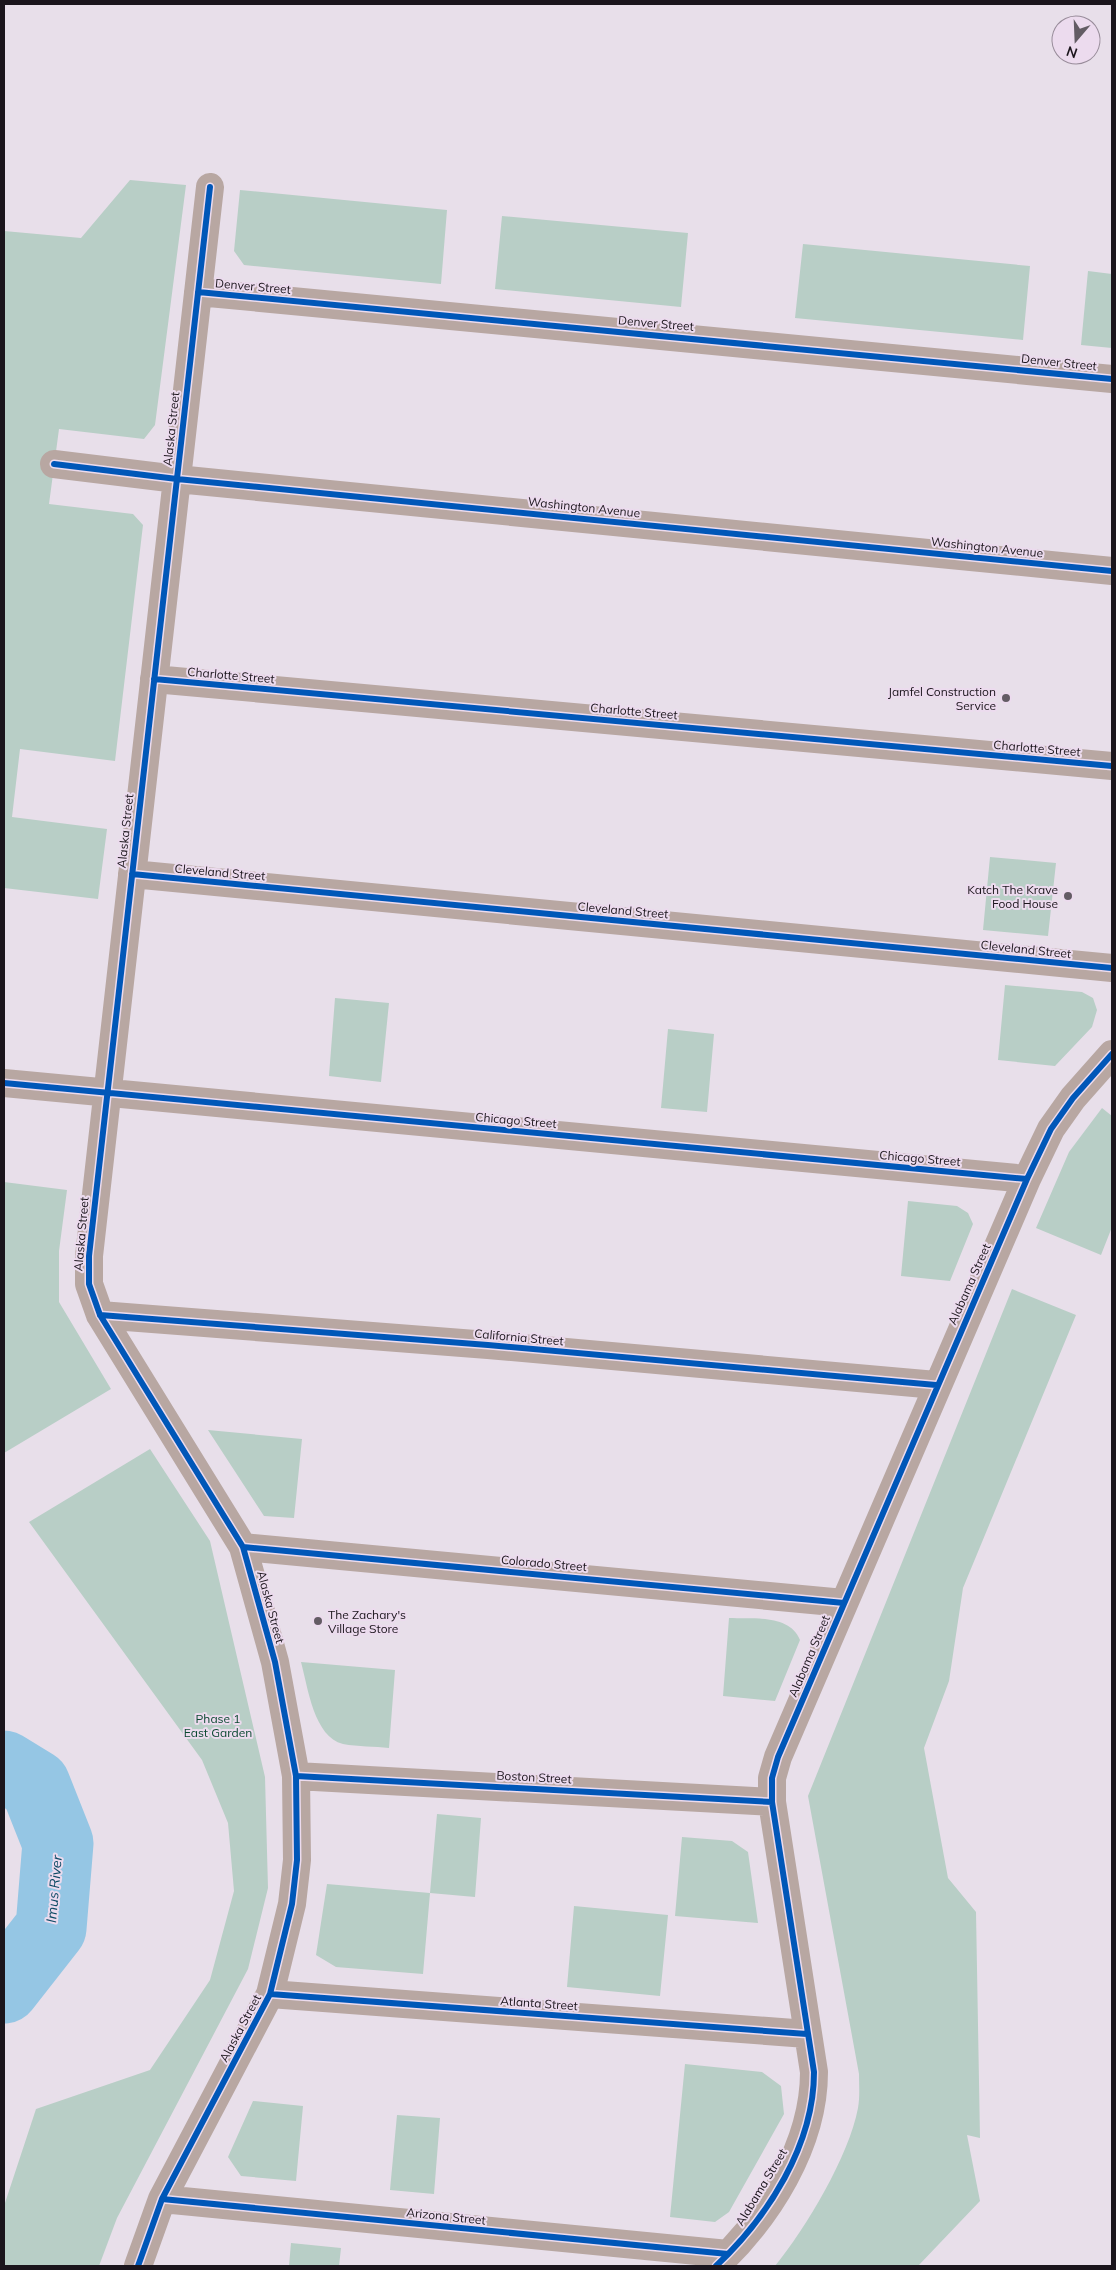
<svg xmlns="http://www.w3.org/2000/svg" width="1116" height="2270" font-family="Mulish,sans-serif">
<rect width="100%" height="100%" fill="#e8dfea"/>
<!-- green -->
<path fill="#b8cec6" d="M130,180L186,185L155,425L144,439L59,429L49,504L133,514L143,525L115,761L20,749L12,817L107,829L98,899L4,888V231L81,238Z
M240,190L447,210L441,284L244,265L234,251Z
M502,216L688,233L681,307L495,289Z
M803,244L1030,266L1023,340L795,318Z
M1088,271L1112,274V348L1081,345Z
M990,857L1056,863L1048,936L983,930Z
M1005,985L1082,992L1093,998L1097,1010L1092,1027L1055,1066L998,1060Z
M335,998L389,1003L381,1082L329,1076Z
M668,1029L714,1034L707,1112L661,1108Z
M1102,1108L1112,1116V1227L1101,1255L1036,1228L1069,1152Z
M4,1182L67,1190L59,1251V1302L111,1389L4,1453Z
M908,1201L957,1206L968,1213L973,1224L950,1281L901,1276Z
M1012,1289L1076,1315L963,1588L949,1681L924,1748L948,1878L976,1912L980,2138L967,2135L980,2201L918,2266H775C806,2228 849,2156 858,2108C860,2097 859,2085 859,2074L808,1796Z
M208,1430L302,1439L294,1518L264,1516Z
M150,1449L210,1541L265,1777L268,1888L248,1969L117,2218L99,2266H4V2206L36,2109L150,2070L210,1980L234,1891L228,1823L202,1760L29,1522Z
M729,1618C752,1619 790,1614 800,1640L775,1701L723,1696Z
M301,1662L395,1670L389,1748C375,1746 358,1747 343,1744C314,1737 308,1688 301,1662Z
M437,1814L481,1818L475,1897L430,1893L423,1974L336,1967L316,1955L327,1884L430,1893Z
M682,1837L732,1841L748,1852L758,1923L675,1916Z
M574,1906L668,1915L660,1996L567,1987Z
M685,2064L762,2072L781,2086L784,2114L729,2212L715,2222L670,2217Z
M253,2101L303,2106L296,2181L241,2176L228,2157Z
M397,2115L440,2118L434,2194L390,2190Z
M291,2243L341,2248L339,2266H289Z"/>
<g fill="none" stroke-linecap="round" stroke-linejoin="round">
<!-- river -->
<path stroke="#95c6e4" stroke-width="71" d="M4,1766L35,1785L58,1843L51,1928L4,1988"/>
<!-- street -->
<path stroke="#b8a7a2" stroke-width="28" d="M198,292L1112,379
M54,464L177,479L1112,571
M154,679L1112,766
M132,874L1112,968
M4,1083L1027,1179
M100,1315L488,1345L936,1385
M243,1547L844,1603
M296,1776L772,1802
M270,1994L807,2034
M162,2199L728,2254
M138,2266L162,2199L270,1994L292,1904L297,1860L296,1776L275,1662L243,1547L100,1315L89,1284V1256L210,187
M716,2266C768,2217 814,2145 814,2072L772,1802V1778L778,1757L1027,1179L1051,1129L1073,1098L1112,1054"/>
<defs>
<path id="cycleway" d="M198,292L1112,379
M54,464L177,479L1112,571
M154,679L1112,766
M132,874L1112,968
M4,1083L1027,1179
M100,1315L488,1345L936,1385
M243,1547L844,1603
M296,1776L772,1802
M270,1994L807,2034
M162,2199L728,2254
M138,2266L162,2199L270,1994L292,1904L297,1860L296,1776L275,1662L243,1547L100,1315L89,1284V1256L210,187
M716,2266C768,2217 814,2145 814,2072L772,1802V1778L778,1757L1027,1179L1051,1129L1073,1098L1112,1054"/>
</defs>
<!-- cycleway casing -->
<use href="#cycleway" stroke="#ecdbee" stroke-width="9"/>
<!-- cycleway -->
<use href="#cycleway" stroke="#0057b8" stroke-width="6"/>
</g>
<!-- markers -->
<g fill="#635c64" stroke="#ecdbee" stroke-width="2">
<circle cx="1006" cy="698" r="5"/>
<circle cx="1068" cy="896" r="5"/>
<circle cx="318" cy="1621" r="5"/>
</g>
<g text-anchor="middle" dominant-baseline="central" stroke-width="4" stroke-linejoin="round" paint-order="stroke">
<!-- street labels -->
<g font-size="12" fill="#1b151c" stroke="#ecdbee">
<text transform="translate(253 286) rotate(5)">Denver Street</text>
<text transform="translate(656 323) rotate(5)">Denver Street</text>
<text transform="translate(1059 362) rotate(6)">Denver Street</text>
<text transform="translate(171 429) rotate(-84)">Alaska Street</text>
<text transform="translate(584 507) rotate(6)">Washington Avenue</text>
<text transform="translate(987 547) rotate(6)">Washington Avenue</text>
<text transform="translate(231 675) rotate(5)">Charlotte Street</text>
<text transform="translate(634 711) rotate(5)">Charlotte Street</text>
<text transform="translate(1037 748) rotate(5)">Charlotte Street</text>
<text transform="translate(125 831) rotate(-84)">Alaska Street</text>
<text transform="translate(220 872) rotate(5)">Cleveland Street</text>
<text transform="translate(623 910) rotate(5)">Cleveland Street</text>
<text transform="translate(1026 949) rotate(6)">Cleveland Street</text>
<text transform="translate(516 1120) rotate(5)">Chicago Street</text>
<text transform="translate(920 1158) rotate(5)">Chicago Street</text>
<text transform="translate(81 1234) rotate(-85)">Alaska Street</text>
<text transform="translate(969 1284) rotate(-66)">Alabama Street</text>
<text transform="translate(519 1337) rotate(5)">California Street</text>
<text transform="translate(544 1563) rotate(5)">Colorado Street</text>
<text transform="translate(271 1607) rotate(75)">Alaska Street</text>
<text transform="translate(809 1656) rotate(-67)">Alabama Street</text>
<text transform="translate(534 1777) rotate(3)">Boston Street</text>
<text transform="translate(539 2003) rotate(4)">Atlanta Street</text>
<text transform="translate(240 2028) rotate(-62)">Alaska Street</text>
<text transform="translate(761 2187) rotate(-59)">Alabama Street</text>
<text transform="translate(446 2216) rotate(6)">Arizona Street</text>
</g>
<!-- poi labels -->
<g font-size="12" fill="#1b151c" stroke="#ecdbee" text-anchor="end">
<text x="996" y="691">Jamfel Construction<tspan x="996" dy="14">Service</tspan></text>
<text x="1058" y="889">Katch The Krave<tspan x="1058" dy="14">Food House</tspan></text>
<text x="328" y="1614" text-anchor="start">The Zachary's<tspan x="328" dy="14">Village Store</tspan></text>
</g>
<!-- park labels -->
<g font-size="12" fill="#0b4931" stroke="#ecdbee">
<text x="218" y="1718">Phase 1<tspan x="218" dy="14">East Garden</tspan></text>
</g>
<!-- water labels -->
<g font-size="14" font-style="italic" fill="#0c4964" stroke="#ecdbee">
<text transform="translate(54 1889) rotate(-85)">Imus River</text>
</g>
</g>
<!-- border -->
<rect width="1116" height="2270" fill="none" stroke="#1b151c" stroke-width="10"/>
<!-- north arrow -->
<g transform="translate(1076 40) rotate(199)"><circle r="24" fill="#ecdbee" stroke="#988c9a"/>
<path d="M0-4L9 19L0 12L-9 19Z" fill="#635c64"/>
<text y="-8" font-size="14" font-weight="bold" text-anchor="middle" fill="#1b151c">N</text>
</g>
</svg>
